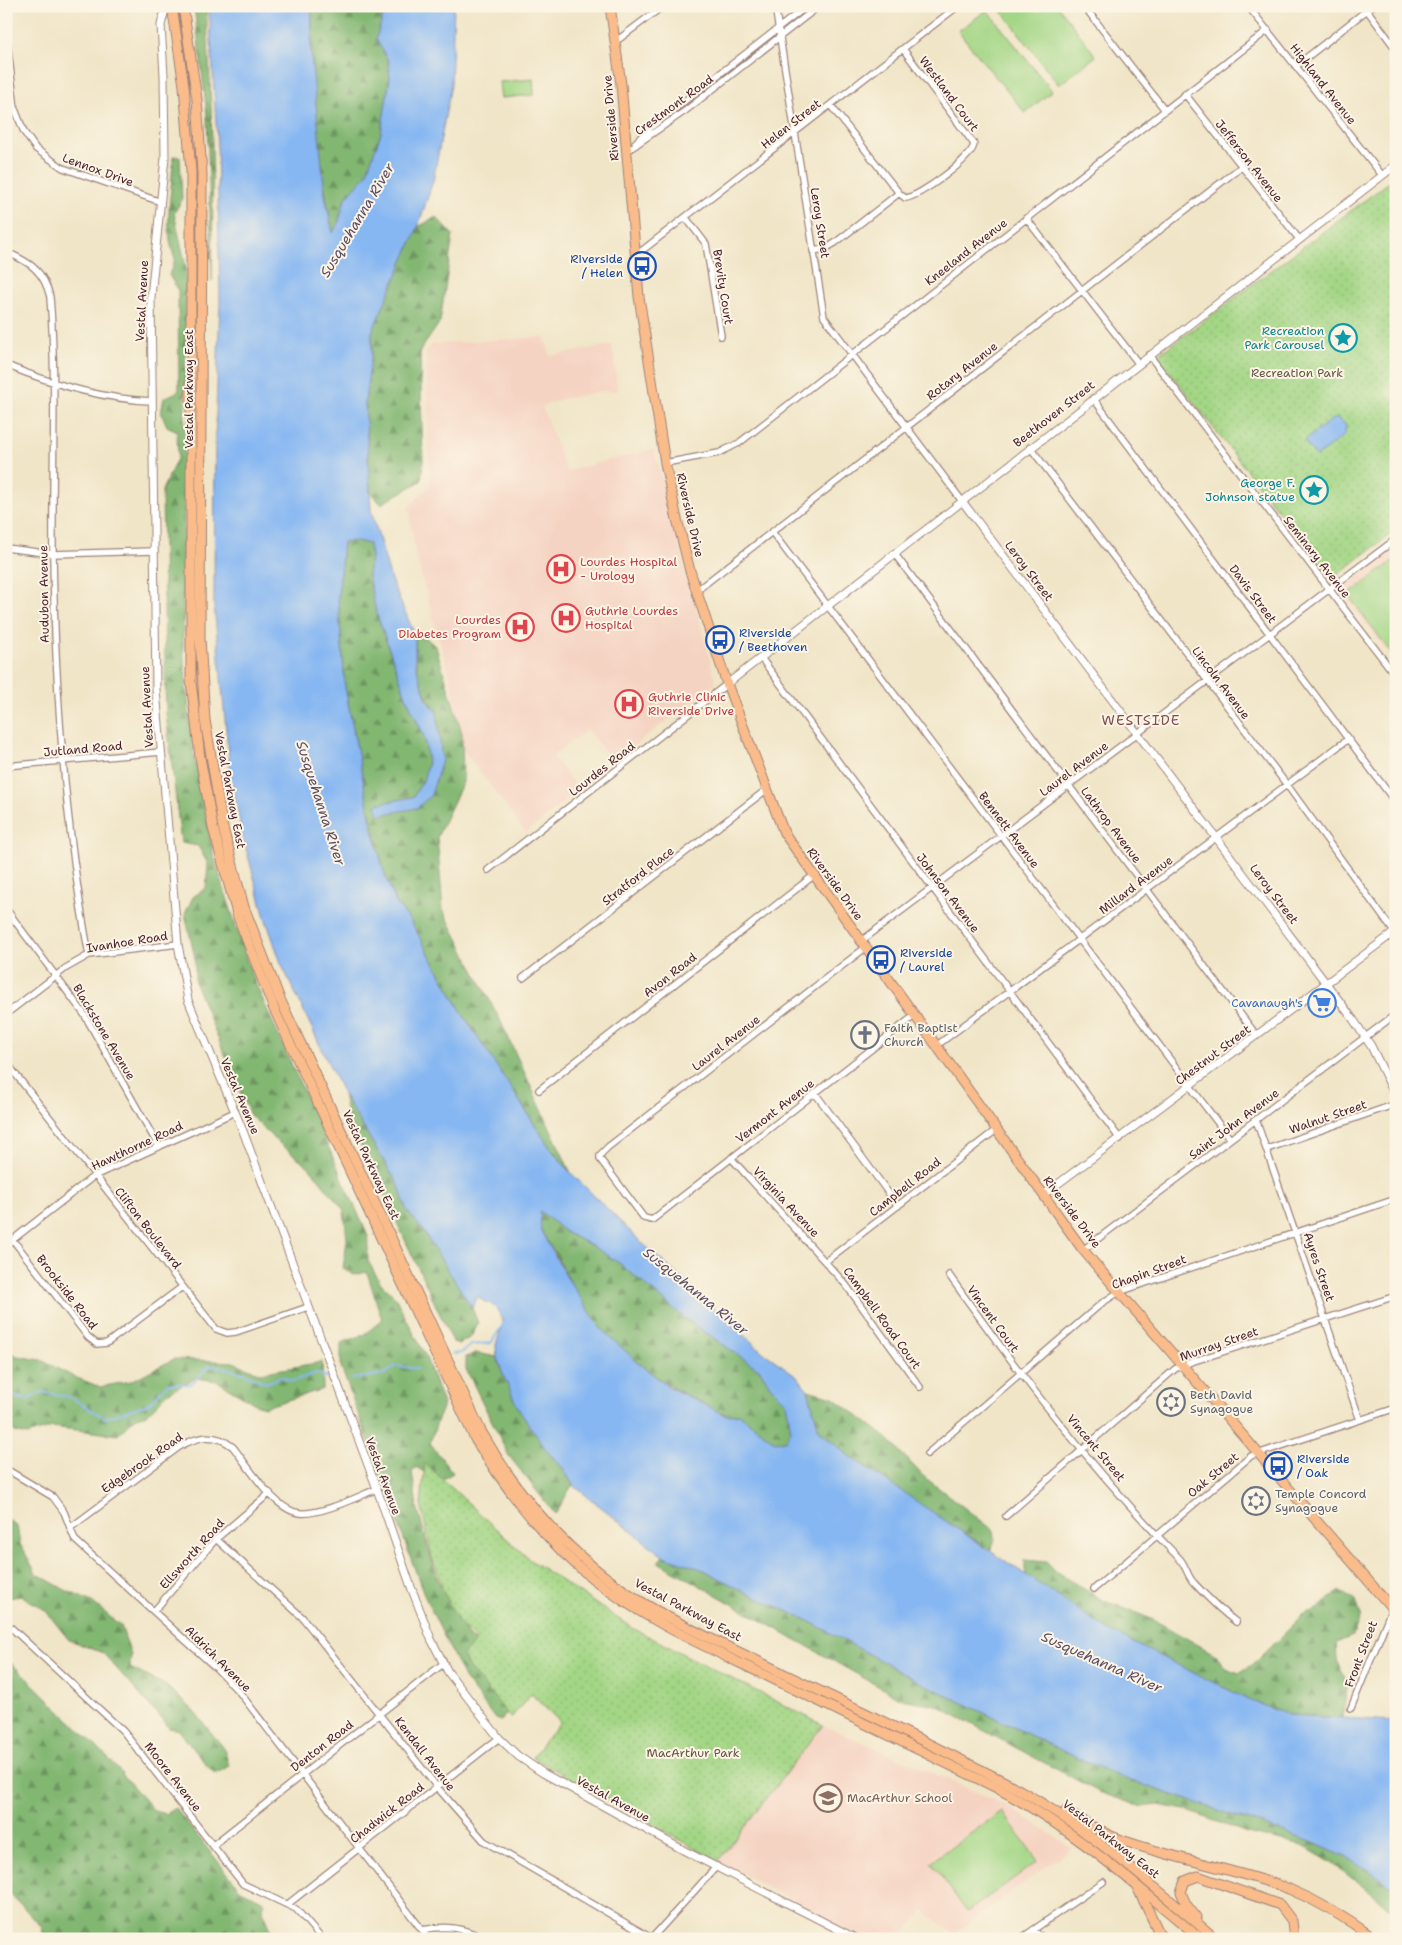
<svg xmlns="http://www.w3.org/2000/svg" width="1402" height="1945" font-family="'Shantell Sans',sans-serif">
<defs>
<pattern id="forest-firs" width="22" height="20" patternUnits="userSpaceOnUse" patternTransform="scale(1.25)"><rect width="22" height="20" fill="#82b772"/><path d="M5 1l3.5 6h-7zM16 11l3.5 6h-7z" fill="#6c945e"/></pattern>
<pattern id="park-dots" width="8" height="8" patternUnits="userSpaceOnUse" patternTransform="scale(1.25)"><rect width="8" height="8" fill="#a3d685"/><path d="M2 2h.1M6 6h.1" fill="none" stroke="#8eb773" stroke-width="1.8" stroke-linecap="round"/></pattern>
</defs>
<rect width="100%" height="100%" fill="#fcf5e5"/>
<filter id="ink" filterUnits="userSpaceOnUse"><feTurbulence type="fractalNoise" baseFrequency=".02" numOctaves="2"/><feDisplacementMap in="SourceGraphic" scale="10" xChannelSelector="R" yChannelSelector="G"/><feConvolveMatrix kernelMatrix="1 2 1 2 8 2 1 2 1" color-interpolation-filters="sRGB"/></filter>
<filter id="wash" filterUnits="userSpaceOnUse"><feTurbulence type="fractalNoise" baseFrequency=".0096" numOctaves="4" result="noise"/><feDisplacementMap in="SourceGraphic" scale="20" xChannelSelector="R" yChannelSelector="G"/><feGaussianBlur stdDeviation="1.12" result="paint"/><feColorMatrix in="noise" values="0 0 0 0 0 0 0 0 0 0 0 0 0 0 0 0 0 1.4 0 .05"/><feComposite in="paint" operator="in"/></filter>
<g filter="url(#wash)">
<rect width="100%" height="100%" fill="#f0e5c7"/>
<!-- built -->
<path fill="#f5d3c2" d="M545,337L550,356L612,345L618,391H603L562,399L542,406L566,471L654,449L716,683L613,762L587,730L552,756L579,790L526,833L459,744L453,688L415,553L409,507L430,484L426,350L433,344Z
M1394,549L1396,551V663L1340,591Z
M823,1725L1008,1806L1072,1848L954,1934L923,1910L900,1939H865L718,1861Z"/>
<!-- grass -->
<path fill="#a3d685" stroke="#767a58" d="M998,6H1058L1096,56L1059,85Z
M987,10L1052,91L1025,113L958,31Z
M533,79L534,95L501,98L499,82Z
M1392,562L1396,567V659L1348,595Z
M1002,1811L1038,1861L967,1912L931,1862Z"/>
<!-- forest -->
<path fill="url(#forest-firs)" stroke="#666b4e" d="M194,6H206C212,98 214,189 212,281L207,114Z
M312,6L386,7L376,39L388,60L390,77L381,133L366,176L345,199L338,224L333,233C318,159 310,82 312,6Z
M173,156L180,157L182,200L174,213L186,267L183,648L192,745L214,857L251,973L368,1236V1261L380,1282L395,1297L425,1355L443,1404L430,1443L453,1473L439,1481L416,1467L412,1472L417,1507L437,1579L467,1634L477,1644L509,1710L501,1721L495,1719L464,1678L425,1597L341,1367V1343L364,1335L382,1320L367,1272L354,1275L343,1268L347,1240L344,1210L309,1167L272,1137L250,1115L195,983V958L185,914L193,897L206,888L208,864L198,846L181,843L166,714L162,490L178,457L177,431L167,426L161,412L164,398L179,391L178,290L169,275L175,259C162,225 173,191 173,156Z
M436,217L453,235L440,322L420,351L423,462L421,481L381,504L370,492L365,402L372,352V332L418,227Z
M343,541H358L369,544L371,557L368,575L376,612L407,699L424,736L428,762L423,781L413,797L377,804L431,795L437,712C418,689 415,664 415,635L424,636L436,647L462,733L463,782L437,837L443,910L501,1022L571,1173L550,1148L464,1016L411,922L396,903L384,872L370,816L345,687L338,598Z
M343,1094L399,1186L407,1211L422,1229L472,1308L478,1323L471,1337L459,1344L453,1342L362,1148L348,1119Z
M540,1210L565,1232L594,1247L619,1263L686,1319L760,1370L772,1388L786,1402L791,1432L785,1440L775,1442L739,1414C722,1416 711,1408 697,1401C663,1384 627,1359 602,1330C583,1307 568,1278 554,1252C546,1238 535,1227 540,1210Z
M6,1350L17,1356L41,1360L72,1376L100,1387L131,1381L174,1359L233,1362L260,1373L322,1362L323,1389L265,1407L257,1405L217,1381L195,1378L169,1392L147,1414L136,1417L118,1435L52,1427L27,1435L15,1432L6,1425Z
M476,1353L497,1357L504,1377L547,1451L563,1468L573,1485C565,1494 563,1505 555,1514L509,1456L466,1369V1357Z
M808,1390L833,1397L887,1438L923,1476L992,1529L995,1540L989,1553L977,1541L886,1483L849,1456L819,1430Z
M6,1518L17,1526L20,1544L36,1573L65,1590L92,1602L121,1626L131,1655L130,1668L165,1685L189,1706L224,1748L229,1766L215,1774L195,1752L179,1730L169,1728L103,1653L69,1640L45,1610L22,1596L6,1598Z
M663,1556L704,1570L745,1592L805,1619L916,1680L1069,1754L1123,1778L1309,1841L1352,1860L1392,1886L1396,1884V1912L1332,1863L1303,1846L1247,1833L1185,1810L1158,1805L1142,1807L1099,1792L936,1705L901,1699L658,1562Z
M1024,1560L1046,1562L1056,1572L1079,1586L1105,1601L1152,1619L1218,1656L1226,1668L1239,1673L1255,1663L1304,1614L1317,1609L1339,1591L1356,1601L1361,1616L1353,1636L1336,1643L1337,1660L1348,1683L1342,1718L1289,1715L1251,1701L1111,1632L1026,1576Z
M6,1658L110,1760L154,1811L165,1814L175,1808L241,1890L264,1901L263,1911L275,1939H45L41,1926L6,1889Z"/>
<!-- park -->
<path fill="url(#park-dots)" stroke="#767a58" d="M1396,177V530L1332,579L1157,356Z
M425,1463L530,1560L632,1628L823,1725L718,1861L532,1757L560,1722L531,1694L511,1718L467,1665L463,1655L477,1640L459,1623L444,1593L432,1557L421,1505Z"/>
<!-- water -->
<path fill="#87b7f2" stroke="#686b8e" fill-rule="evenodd" d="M209,6H312L311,55L325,195L333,233L338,224L345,199L366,175L381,133L390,77L388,60L376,39L386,6H454L451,85L433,181L418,227L372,332V352L365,402L371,510L391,580L415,635V663L427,700L437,712L442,760L431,795L417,808L379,815L376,804L413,797L423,781L428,762L424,736L407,699L376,612L368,575L371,557L369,544L358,541L343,542L338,598L345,687L370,816L384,872L396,903L411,922L464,1016L550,1148L571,1173L641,1242L764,1353L797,1376L808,1390L819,1430L849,1456L1111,1632L1251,1701L1289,1715L1396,1721V1884L1392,1886L1352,1860L1309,1841L1123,1778L1069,1754L916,1680L805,1619L745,1592L704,1570L663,1556L573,1485L563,1468L547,1451L519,1410L504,1377L497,1357L496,1345L503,1322L498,1311L490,1303L484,1302L478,1296L472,1308L422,1229L407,1211L399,1186L343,1094L281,963L265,917L242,834L230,770L214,605L215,440L220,302L217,140ZM540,1211L565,1232L594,1247L619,1263L686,1319L760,1370L772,1388L786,1402L791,1431L785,1440L775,1442L739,1414L726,1415L669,1387L642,1366L602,1330L566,1276L541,1231Z
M1337,418L1346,425L1345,435L1316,457L1304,441L1331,420Z"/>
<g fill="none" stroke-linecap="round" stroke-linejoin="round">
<!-- stream -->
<path stroke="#87b7f2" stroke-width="2" d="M453,1354L461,1353L471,1345L491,1343L505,1321
M353,1379L384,1374L396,1366L418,1369
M6,1391L14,1396L27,1400L41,1392L70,1397L105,1418L148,1404L168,1384H191L209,1366C230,1367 248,1374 266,1383L282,1377L293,1381L316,1373L329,1378"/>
</g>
</g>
<g filter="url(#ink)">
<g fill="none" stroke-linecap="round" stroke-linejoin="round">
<defs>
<path id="minor" d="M775,6L824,317L962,501
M1084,6L1165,110
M1248,6L1382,175
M1364,6L1396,49
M6,32L15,109L24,132L36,149L63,168L161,202
M615,42L663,6
M1296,66L1372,6
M1185,94L1299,239
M831,106L899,193L905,198C918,198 973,158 974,144L903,49
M635,143L651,127L807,6
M627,151L685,111L819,6
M686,218L706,244L721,336
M1026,218L1138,363
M813,251L825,249L835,243L899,193
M6,252C30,262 44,271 50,297C57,382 52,468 53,554C55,689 64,822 89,955
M635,256L958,6
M1149,355L1396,676
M6,365C52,384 102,399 151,401
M1093,398L1396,803
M1030,447L1287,785L1394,932
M665,463L719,453L739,443L1268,30
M772,532L1230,1139
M6,548L53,554L153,551
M894,553L1257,1036
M696,591L1241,167
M761,658L1120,1139
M6,766L161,752
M488,870L727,684
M6,909L84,1014L159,1147
M860,942L1396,539
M865,948L608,1147L600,1155V1159L644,1218L652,1220L914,1016
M523,978L766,790
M6,1014L66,968L89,955L178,944
M936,1046L1347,740
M6,1062L216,1329L227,1333L236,1332L308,1307
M539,1090L813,876
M815,1093L898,1206
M1256,1120L1360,1420
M1267,1149L1396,1104
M731,1158L846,1285L920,1387
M13,1240L88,1337L97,1344L107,1343L182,1287
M6,1245L94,1176L235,1112
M1083,1250L1396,1014
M826,1261L996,1130
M949,1275C1019,1374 1094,1472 1179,1558C1186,1565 1187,1576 1194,1583C1207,1597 1221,1611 1236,1622
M927,1454L1102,1303L1119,1292L1396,1199
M6,1469L53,1497L64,1512L75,1540L217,1669L240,1693L429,1939
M1006,1516L1175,1369L1191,1362L1396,1296
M70,1528L179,1447C198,1436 215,1432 233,1447C248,1466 275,1511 300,1513C321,1515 357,1497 377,1489
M216,1539L302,1617L437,1787L484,1841L653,1939
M1094,1589L1251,1456L1396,1408
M154,1611L216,1539L270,1493
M6,1623L123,1731L243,1884L296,1909L322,1939
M1351,1708L1392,1608
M213,1845L444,1663
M288,1904L499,1738
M422,1930C446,1925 463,1927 485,1939
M1033,1930L1044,1939
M651,1939L717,1866
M1020,1939L1103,1882"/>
<path id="tertiary" d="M166,6L161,25L164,75L165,158L151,297L156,690L178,944L188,1000L243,1131L377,1489L411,1587L431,1639L448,1672L499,1738L518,1756L543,1773L685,1851L857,1939
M962,501L1353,1019L1371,1046L1396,1097
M727,684L1396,165
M1043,1195L1396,931"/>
<path id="primary" d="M172,6L184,86L191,171V681L200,757L213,828L238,917L274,1009L475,1439C507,1491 544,1540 592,1578C644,1620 707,1647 767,1676C843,1713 919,1750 995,1787C1072,1827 1134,1884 1201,1939
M183,6L197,99L202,174L200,638L205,720L223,828L244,907L280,999L481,1431C519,1499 573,1559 640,1601C685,1629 735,1649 782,1673C856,1708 930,1744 1003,1781C1082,1822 1148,1882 1216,1939
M610,6L621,84L639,297L665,463L676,515L690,571L727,684L784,833L1083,1250L1396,1613
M1066,1811C1082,1821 1098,1831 1116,1838C1172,1859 1233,1868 1289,1889C1320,1902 1348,1919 1375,1939
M1138,1889L1162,1939
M1196,1917L1186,1904L1181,1892L1185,1881L1198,1876L1280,1905L1292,1921L1294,1939"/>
</defs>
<!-- minor casing -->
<use href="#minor" stroke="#9d8279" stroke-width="8"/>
<!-- tertiary casing -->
<use href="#tertiary" stroke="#9d8279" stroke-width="9"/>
<!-- primary casing -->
<use href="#primary" stroke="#9d8279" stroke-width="11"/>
<!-- minor -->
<use href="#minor" stroke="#fff" stroke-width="5.5"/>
<!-- tertiary -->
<use href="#tertiary" stroke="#fff" stroke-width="7"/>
<!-- primary -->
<use href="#primary" stroke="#fabc8b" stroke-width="9"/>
</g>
</g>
<!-- icons -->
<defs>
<symbol id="bus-ring" viewBox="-11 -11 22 22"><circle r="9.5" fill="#fcf5e5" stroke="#1a4fb4" stroke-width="1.5"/><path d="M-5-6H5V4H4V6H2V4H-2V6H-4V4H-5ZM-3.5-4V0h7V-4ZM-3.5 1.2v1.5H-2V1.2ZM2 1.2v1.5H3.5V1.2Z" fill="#1a4fb4"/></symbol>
<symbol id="sight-ring" viewBox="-11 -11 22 22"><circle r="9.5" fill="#fcf5e5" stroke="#0f9aa8" stroke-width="1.5"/><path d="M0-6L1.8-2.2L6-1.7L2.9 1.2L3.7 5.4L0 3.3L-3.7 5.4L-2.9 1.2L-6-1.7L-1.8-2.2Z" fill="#0f9aa8"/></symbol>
<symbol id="hospital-ring" viewBox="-11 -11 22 22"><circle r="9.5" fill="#fcf5e5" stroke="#e0444e" stroke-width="1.5"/><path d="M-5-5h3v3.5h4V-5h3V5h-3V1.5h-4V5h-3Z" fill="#e0444e"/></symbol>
<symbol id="supermarket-ring" viewBox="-11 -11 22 22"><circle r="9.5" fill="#fcf5e5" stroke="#3f7fe0" stroke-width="1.5"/><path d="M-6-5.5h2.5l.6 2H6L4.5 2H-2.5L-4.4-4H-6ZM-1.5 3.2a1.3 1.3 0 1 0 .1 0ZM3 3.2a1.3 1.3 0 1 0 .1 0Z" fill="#3f7fe0"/></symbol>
<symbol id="church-ring" viewBox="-11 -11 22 22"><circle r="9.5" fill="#fcf5e5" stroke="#6b7280" stroke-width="1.5"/><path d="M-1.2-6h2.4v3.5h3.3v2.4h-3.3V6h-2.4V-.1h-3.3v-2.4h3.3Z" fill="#6b7280"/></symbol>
<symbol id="synagogue-ring" viewBox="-11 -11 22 22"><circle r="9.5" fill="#fcf5e5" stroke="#6b7280" stroke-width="1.5"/><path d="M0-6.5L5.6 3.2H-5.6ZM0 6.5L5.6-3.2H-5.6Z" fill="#6b7280"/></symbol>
<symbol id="school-ring" viewBox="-11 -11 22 22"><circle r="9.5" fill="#fcf5e5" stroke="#8d6e63" stroke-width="1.5"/><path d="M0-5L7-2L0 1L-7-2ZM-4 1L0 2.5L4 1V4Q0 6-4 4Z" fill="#8d6e63"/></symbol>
</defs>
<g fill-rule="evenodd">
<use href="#bus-ring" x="626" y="250" width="32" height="32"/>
<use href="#sight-ring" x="1327" y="322" width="32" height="32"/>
<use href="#sight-ring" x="1298" y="474" width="32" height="32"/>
<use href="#hospital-ring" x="545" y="553" width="32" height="32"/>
<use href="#hospital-ring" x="550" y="602" width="32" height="32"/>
<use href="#hospital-ring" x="504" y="611" width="32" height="32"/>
<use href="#bus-ring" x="704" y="624" width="32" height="32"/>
<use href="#hospital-ring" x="613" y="688" width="32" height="32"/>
<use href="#bus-ring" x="865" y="944" width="32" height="32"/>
<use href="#supermarket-ring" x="1306" y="987" width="32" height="32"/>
<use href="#church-ring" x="849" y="1019" width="32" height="32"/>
<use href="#synagogue-ring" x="1155" y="1386" width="32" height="32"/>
<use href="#bus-ring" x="1262" y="1450" width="32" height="32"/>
<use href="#synagogue-ring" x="1240" y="1485" width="32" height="32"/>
<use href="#school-ring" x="812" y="1782" width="32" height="32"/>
</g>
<g text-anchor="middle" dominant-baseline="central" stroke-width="4" stroke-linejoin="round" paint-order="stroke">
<!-- street labels -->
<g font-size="12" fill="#4a1f2b" stroke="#fcf5e5">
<text transform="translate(1323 84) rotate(52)">Highland Avenue</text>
<text transform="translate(949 94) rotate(53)">Westland Court</text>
<text transform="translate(674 105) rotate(-36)">Crestmont Road</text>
<text transform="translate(611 118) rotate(-95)">Riverside Drive</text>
<text transform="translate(791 124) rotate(-38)">Helen Street</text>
<text transform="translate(1249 161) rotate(52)">Jefferson Avenue</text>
<text transform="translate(98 170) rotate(20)">Lennox Drive</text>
<text transform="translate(820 223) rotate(81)">Leroy Street</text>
<text transform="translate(966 252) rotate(-38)">Kneeland Avenue</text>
<text transform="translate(723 287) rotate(81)">Brevity Court</text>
<text transform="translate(142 301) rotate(-87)">Vestal Avenue</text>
<text transform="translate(962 371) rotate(-38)">Rotary Avenue</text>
<text transform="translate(189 389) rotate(-90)">Vestal Parkway East</text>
<text transform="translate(1054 414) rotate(-38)">Beethoven Street</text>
<text transform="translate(690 515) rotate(77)">Riverside Drive</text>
<text transform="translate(1317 557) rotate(52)">Seminary Avenue</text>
<text transform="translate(1029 571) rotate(53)">Leroy Street</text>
<text transform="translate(44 594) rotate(-91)">Audubon Avenue</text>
<text transform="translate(1253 594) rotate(53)">Davis Street</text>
<text transform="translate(1221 683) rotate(53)">Lincoln Avenue</text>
<text transform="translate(147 707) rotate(-93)">Vestal Avenue</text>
<text transform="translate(83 749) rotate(-5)">Jutland Road</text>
<text transform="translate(602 769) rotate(-38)">Lourdes Road</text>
<text transform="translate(1074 769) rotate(-37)">Laurel Avenue</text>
<text transform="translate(230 790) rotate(79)">Vestal Parkway East</text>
<text transform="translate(1111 825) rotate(53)">Lathrop Avenue</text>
<text transform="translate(1009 830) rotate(53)">Bennett Avenue</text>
<text transform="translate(638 876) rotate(-38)">Stratford Place</text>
<text transform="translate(835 884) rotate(54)">Riverside Drive</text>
<text transform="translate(1136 885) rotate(-37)">Millard Avenue</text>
<text transform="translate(948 893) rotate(53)">Johnson Avenue</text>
<text transform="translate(1274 894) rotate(53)">Leroy Street</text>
<text transform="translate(127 942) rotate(-9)">Ivanhoe Road</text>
<text transform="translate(670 975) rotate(-38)">Avon Road</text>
<text transform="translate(104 1032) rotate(59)">Blackstone Avenue</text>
<text transform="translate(726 1043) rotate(-38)">Laurel Avenue</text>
<text transform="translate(1213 1055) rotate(-37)">Chestnut Street</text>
<text transform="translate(240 1096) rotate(67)">Vestal Avenue</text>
<text transform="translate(775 1111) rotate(-38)">Vermont Avenue</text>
<text transform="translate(1328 1117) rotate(-19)">Walnut Street</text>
<text transform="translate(1234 1124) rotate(-37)">Saint John Avenue</text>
<text transform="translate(137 1146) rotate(-25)">Hawthorne Road</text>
<text transform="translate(371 1165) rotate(65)">Vestal Parkway East</text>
<text transform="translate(905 1187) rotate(-38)">Campbell Road</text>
<text transform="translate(786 1202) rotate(47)">Virginia Avenue</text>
<text transform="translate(1072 1212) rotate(53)">Riverside Drive</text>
<text transform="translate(148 1228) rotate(52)">Clifton Boulevard</text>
<text transform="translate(1319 1267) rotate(71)">Ayres Street</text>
<text transform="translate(1149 1272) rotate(-20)">Chapin Street</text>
<text transform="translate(67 1292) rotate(52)">Brookside Road</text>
<text transform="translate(882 1318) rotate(54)">Campbell Road Court</text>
<text transform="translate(993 1319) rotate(54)">Vincent Court</text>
<text transform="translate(1219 1344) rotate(-19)">Murray Street</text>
<text transform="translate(1096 1448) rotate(50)">Vincent Street</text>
<text transform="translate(142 1463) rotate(-35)">Edgebrook Road</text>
<text transform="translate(1213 1475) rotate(-40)">Oak Street</text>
<text transform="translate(383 1476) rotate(70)">Vestal Avenue</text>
<text transform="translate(192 1554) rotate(-48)">Ellsworth Road</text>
<text transform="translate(688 1610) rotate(28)">Vestal Parkway East</text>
<text transform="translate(1361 1654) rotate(-69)">Front Street</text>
<text transform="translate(218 1659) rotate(45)">Aldrich Avenue</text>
<text transform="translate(322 1746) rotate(-38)">Denton Road</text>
<text transform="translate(425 1754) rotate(52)">Kendall Avenue</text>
<text transform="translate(173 1777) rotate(52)">Moore Avenue</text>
<text transform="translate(613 1799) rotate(29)">Vestal Avenue</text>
<text transform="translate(387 1813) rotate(-38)">Chadwick Road</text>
<text transform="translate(1111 1839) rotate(38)">Vestal Parkway East</text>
</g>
<!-- transit labels -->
<g font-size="12" fill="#164399" stroke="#fcf5e5" text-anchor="start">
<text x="623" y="259" text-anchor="end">Riverside<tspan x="623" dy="14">/ Helen</tspan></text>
<text x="739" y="633">Riverside<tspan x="739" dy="14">/ Beethoven</tspan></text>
<text x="900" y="953">Riverside<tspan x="900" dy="14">/ Laurel</tspan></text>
<text x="1297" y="1459">Riverside<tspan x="1297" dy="14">/ Oak</tspan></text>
</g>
<!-- culture labels -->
<g font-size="12" fill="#0d838f" stroke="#fcf5e5" text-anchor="end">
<text x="1324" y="331">Recreation<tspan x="1324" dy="14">Park Carousel</tspan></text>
<text x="1295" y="483">George F.<tspan x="1295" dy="14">Johnson statue</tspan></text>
</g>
<!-- park labels -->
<g font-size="12" fill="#655646" stroke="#fcf5e5">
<text x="1297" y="373">Recreation Park</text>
<text x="693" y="1753">MacArthur Park</text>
</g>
<!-- health labels -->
<g font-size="12" fill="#be3a42" stroke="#fcf5e5" text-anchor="start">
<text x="580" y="562">Lourdes Hospital<tspan x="580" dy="14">- Urology</tspan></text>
<text x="585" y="611">Guthrie Lourdes<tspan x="585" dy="14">Hospital</tspan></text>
<text x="501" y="620" text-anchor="end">Lourdes<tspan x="501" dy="14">Diabetes Program</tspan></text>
<text x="648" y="697">Guthrie Clinic<tspan x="648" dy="14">Riverside Drive</tspan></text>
</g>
<!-- shop labels -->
<g font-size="12" fill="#366cbe" stroke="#fcf5e5" text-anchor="end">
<text x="1303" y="1003">Cavanaugh's</text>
</g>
<!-- worship labels -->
<g font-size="12" fill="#5b616d" stroke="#fcf5e5" text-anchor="start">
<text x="884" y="1028">Faith Baptist<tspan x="884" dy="14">Church</tspan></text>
<text x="1190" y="1395">Beth David<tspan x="1190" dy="14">Synagogue</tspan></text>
<text x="1275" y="1494">Temple Concord<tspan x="1275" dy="14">Synagogue</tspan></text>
</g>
<!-- education labels -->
<g font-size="12" fill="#785e54" stroke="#fcf5e5" text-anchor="start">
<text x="847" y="1798">MacArthur School</text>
</g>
<!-- water labels -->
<g font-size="14" font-style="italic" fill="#5c4d67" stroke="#fcf5e5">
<text transform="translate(357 220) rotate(-59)">Susquehanna River</text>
<text transform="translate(321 803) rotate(72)">Susquehanna River</text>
<text transform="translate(696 1291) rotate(39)">Susquehanna River</text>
<text transform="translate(1102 1662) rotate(24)">Susquehanna River</text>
</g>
<!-- neighbourhood labels -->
<g font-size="14" letter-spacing="1" fill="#814c4f" stroke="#fcf5e5">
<text x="1141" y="720">WESTSIDE</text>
</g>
</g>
<!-- margin -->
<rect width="1402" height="1945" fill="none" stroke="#fcf5e5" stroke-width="25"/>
</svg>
